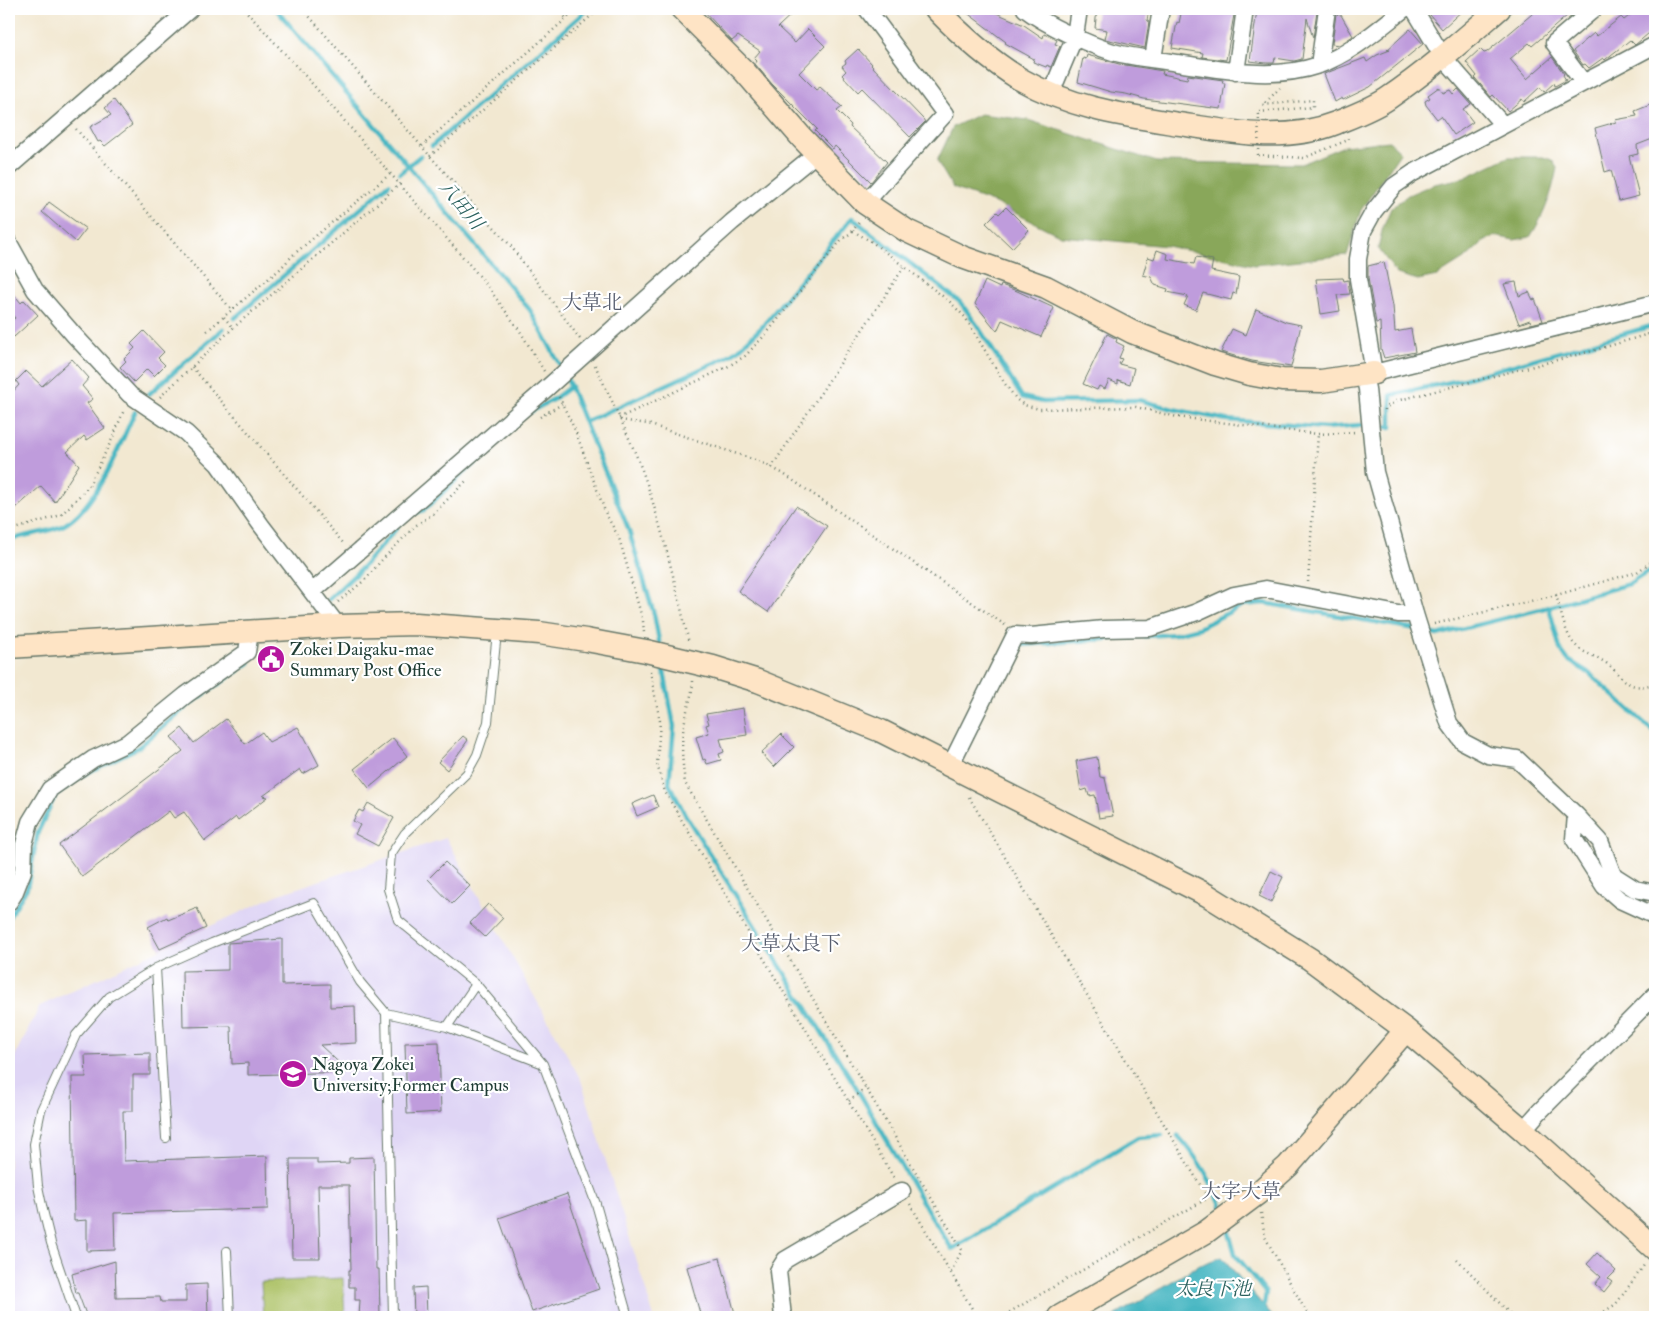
<svg xmlns="http://www.w3.org/2000/svg" width="1664" height="1326" font-family="'IM FELL Double Pica','Noto Serif JP',serif">
<rect width="100%" height="100%" fill="#fff"/>
<filter id="ink" filterUnits="userSpaceOnUse"><feTurbulence type="fractalNoise" baseFrequency=".02" numOctaves="2"/><feDisplacementMap in="SourceGraphic" scale="10" xChannelSelector="R" yChannelSelector="G"/><feConvolveMatrix kernelMatrix="1 2 1 2 8 2 1 2 1" color-interpolation-filters="sRGB"/></filter>
<filter id="wash" filterUnits="userSpaceOnUse"><feTurbulence type="fractalNoise" baseFrequency=".0096" numOctaves="4" result="noise"/><feDisplacementMap in="SourceGraphic" scale="20" xChannelSelector="R" yChannelSelector="G"/><feGaussianBlur stdDeviation="1.12" result="paint"/><feColorMatrix in="noise" values="0 0 0 0 0 0 0 0 0 0 0 0 0 0 0 0 0 1.4 0 .05"/><feComposite in="paint" operator="in"/></filter>
<g filter="url(#wash)">
<rect width="100%" height="100%" fill="#f2e8d1"/>
<!-- built -->
<path fill="#dfd5f5" d="M446,838L581,1080L654,1317H15L9,1297V1068L40,1006L277,895Z"/>
<!-- green -->
<path fill="#acc165" stroke="#667f4c" d="M343,1278L345,1317H263L261,1282Z"/>
<!-- forest -->
<path fill="#89a75a" stroke="#547247" d="M980,114L1028,120L1157,162L1301,164L1344,146L1389,141L1401,152L1361,210L1347,255L1254,265L1167,246L1061,236L995,203L953,188L937,161L953,127Z
M1508,157H1543L1552,160L1557,168C1552,194 1544,216 1530,237L1514,240L1495,236L1483,242L1467,257L1437,276L1418,280L1397,274L1378,248L1383,227L1391,208L1408,195L1434,184L1464,178Z"/>
<!-- water -->
<path fill="#49b7c3" stroke="#347a7c" d="M1222,1257L1273,1317H1113L1199,1265Z"/>
<g fill="none" stroke-linecap="round" stroke-linejoin="round">
<!-- stream -->
<path stroke="#49b7c3" stroke-width="4.5" d="M276,9L530,310L562,369
M432,146L588,9
M400,173L420,156
M235,318L389,184
M566,376L628,528L654,614L660,646
M149,394L223,329
M530,412L554,399L571,386
M585,422L725,358L739,349L762,327L852,218L960,302L977,325L1022,397L1043,402L1139,400L1173,409L1227,420L1326,428L1359,425L1391,427V395L1464,379L1655,325
M411,514L424,510L506,434
M9,541C26,533 47,534 64,525C96,508 120,444 135,412
M329,599L362,568L397,528
M1549,607L1629,584L1655,567
M1426,632L1437,635L1549,607L1560,649L1568,660L1589,673L1655,733
M1022,645L1175,634L1199,628L1243,605L1264,603L1416,629
M662,661L674,726L669,784L686,816L856,1087L926,1208L952,1249L1138,1137L1162,1135
M9,917L27,888L38,832L55,796L83,775L139,747L186,707L249,663
M1178,1136C1194,1152 1217,1189 1223,1211
M1227,1226L1235,1254L1266,1293L1264,1305"/>
</g>
<g id="blocks">
<!-- building -->
<path fill="#bf9cdc" d="M702,9H797L778,27L795,43L808,29L825,46L799,73L816,90L820,87L842,107L837,111L851,125L850,127L887,162L871,182L835,146L833,149L815,131L817,129L772,84L755,64L757,61L754,58L760,51L738,36L732,41Z
M962,9H987L1024,25L1043,38L1044,34L1057,40L1055,44L1060,46L1051,67L1047,65L1046,67L1033,62L1034,59L1005,43L1006,42Z
M1097,9H1149L1147,21L1149,22L1145,48L1105,39L1107,30L1095,28Z
M1182,9H1235L1226,60L1202,57L1203,53L1172,48L1177,22L1179,23Z
M1264,9H1308V10L1317,11L1313,38L1307,18L1302,59L1294,61L1275,58L1274,63H1266L1250,61L1257,10L1264,11Z
M1437,9H1464L1442,29L1430,15Z
M1538,9H1575L1532,46L1529,43L1510,59L1527,79L1552,57L1564,74L1563,75L1566,80L1555,86L1554,83L1544,92L1540,87L1524,102L1522,99L1508,111L1493,95L1491,97L1475,78L1477,76L1466,62L1480,49L1484,53L1487,52Z
M1638,9H1655V28L1635,45L1630,40L1606,59L1605,60L1603,58L1589,68L1585,64L1583,65L1573,51L1594,33L1597,36L1621,17L1624,20Z
M1336,14L1341,15L1353,36L1339,45L1332,44Z
M1410,29L1423,44L1370,87L1343,100L1342,98L1335,102L1324,74L1365,58L1367,62L1377,55L1390,50H1387Z
M858,49L872,64L871,65L923,119L925,122L910,137L862,88L858,92L842,75L846,71L842,66L846,63L845,61Z
M1087,55L1119,64L1163,71L1162,74L1187,79L1188,75L1223,80L1222,83H1225L1221,109L1144,99L1126,94L1111,92L1078,82L1083,58L1086,59Z
M1439,87L1443,93L1450,90L1453,94L1458,89L1471,104L1463,109L1473,122L1454,135L1441,116L1437,119L1426,105L1425,101L1430,98L1428,95Z
M114,100L132,125L105,146L100,141L98,142L90,127L111,115L105,108Z
M1655,103V138L1637,145L1638,154L1629,156L1639,196L1619,201L1611,170L1605,172L1595,128L1616,122L1615,120L1637,116L1635,111Z
M49,202L86,229L76,242L42,212Z
M1006,207L1029,230L1012,248L986,223L997,212L999,214Z
M1157,250L1168,254L1167,259L1194,264L1196,257L1213,260L1211,271L1239,277L1236,294L1233,293L1231,300L1203,293L1196,310L1184,305L1188,296L1167,292L1168,289L1155,285L1151,277L1143,275L1148,257L1154,259Z
M1384,262L1393,306L1395,332L1411,329L1415,352L1384,358L1381,349L1380,322L1376,323L1368,278V266Z
M1343,278L1344,281L1348,280L1350,294L1337,295L1340,311L1321,314L1316,279Z
M985,281L1000,288L1001,285L1017,291L1054,308L1041,337L1002,320L997,331L975,304Z
M1516,282L1519,296L1529,292L1533,300L1535,299L1543,321L1531,324L1530,320L1519,324L1504,284Z
M9,288L21,303L24,300L38,315L14,337L9,331V323L15,318L9,311Z
M1256,309L1286,322L1301,325L1291,367L1252,361L1221,352L1232,329L1246,335Z
M144,331L164,352L158,358L165,365L154,376L147,369L134,382L120,367L126,361L124,359L135,348L131,344Z
M1107,334L1117,339L1116,342L1124,346L1119,358L1122,359L1119,364L1134,368L1130,384L1118,380V384L1109,380L1105,389L1099,386L1097,390L1083,384Z
M72,359L89,378L82,386L93,399L87,403L105,428L87,440L84,436L67,452L79,465L55,502L41,486L9,514V396L19,385L16,381L26,371L42,386Z
M796,506L827,526L768,612L738,591Z
M743,708L747,735L720,739L724,752L719,754L721,760L707,764L705,759L703,760L696,737L709,733L706,725L709,724L706,714Z
M226,719L245,744L262,732L269,742L298,727L303,736H304L319,765L303,774L300,769L263,796L268,797L238,820L236,817L205,841L184,812L174,818L169,811L82,877L59,845L183,751L171,737L182,728L194,743Z
M781,734L794,747L774,767L761,753Z
M463,736L468,740L447,770L438,762Z
M393,738L407,756L369,788L354,769Z
M1097,757L1100,777L1105,778L1113,816L1099,818L1095,795L1089,796L1087,789L1081,791L1076,761Z
M653,795L658,807L637,816L632,804Z
M368,803L394,818L378,846L355,834L360,825L353,821L359,810L363,812Z
M445,862L470,886L452,904L428,879Z
M1271,871L1283,877L1271,902L1259,896Z
M488,904L503,918L485,937L470,923Z
M197,908L206,928L160,949L148,927L167,917L168,920Z
M282,939V985L330,984V1007L355,1006L356,1043L320,1045L349,1072L248,1075V1063L232,1064L231,1026L183,1027L182,971L228,970V943Z
M439,1042L441,1112L407,1114L405,1043Z
M150,1053V1075H133V1111H123L124,1161L267,1156L268,1209L114,1213L115,1250L87,1251V1220L74,1221L72,1077H86L85,1055Z
M374,1157L376,1269H379L380,1316L359,1317L360,1300H355V1287H349V1270H351L349,1185H318L320,1258H292L290,1159H317V1164L349,1163V1158Z
M567,1194L599,1289L532,1312L499,1218Z
M1597,1253L1616,1271L1608,1279L1612,1282L1604,1292L1595,1284L1601,1277L1587,1264Z
M720,1258L736,1317H701L687,1267Z
M115,1261L116,1298L160,1297L161,1302H186V1285L207,1284L208,1317H187V1316L87,1317L78,1293H76L72,1274Z
M426,1287L427,1317H414L413,1288Z"/>
</g>
</g>
<g filter="url(#ink)">
<use href="#blocks" fill-opacity="0" stroke="#69796b" stroke-width="1"/>
<g fill="none" stroke-linecap="round" stroke-linejoin="round">
<defs>
<path id="lane" d="M497,632L488,722L477,755L467,773L405,833L391,854L388,889L398,920L476,984L543,1064L596,1204L628,1317
M156,968L166,1138
M386,1013L393,1317
M447,1027L541,1063
M227,1251L230,1317
M76,1317L51,1243L43,1210L38,1186L34,1144L41,1110L76,1035L109,997L156,968L212,943L314,903L360,982L386,1013L447,1027L476,984"/>
<path id="street" d="M1025,9C1046,25 1087,44 1113,52C1134,58 1156,59 1177,63C1225,70 1272,81 1319,65C1352,53 1377,30 1404,9
M1414,9L1443,57L1503,125
M1655,45L1413,173L1394,186L1374,211L1363,231L1358,259V279L1374,373L1655,303
M1153,59L1161,9
M1319,65L1327,9
M1236,72L1245,9
M1583,82L1554,43L1594,9
M1051,93L1075,36L1079,9
M9,167L190,9
M865,203L945,114L867,9
M9,243L35,290L74,335L130,395L186,433L218,464L261,525L338,626
M1364,375L1367,389L1375,472L1415,614L1449,723L1463,742L1488,755L1517,759L1576,815L1600,841L1613,875L1635,889L1655,893
M312,592L547,388L732,222L817,153
M950,766L1015,635L1031,636L1104,629L1150,628L1197,612L1234,595L1266,589L1398,614H1415
M1576,815L1574,839L1604,886L1620,900L1655,916
M9,902L14,894L23,871L24,844L30,822L50,789L93,759L127,743L186,695L247,652L250,632
M1523,1130L1539,1112L1655,995
M783,1317L778,1271L785,1260L902,1191"/>
<path id="secondary" d="M682,9L745,72L802,138L865,203L907,231L962,257L1046,287L1132,332L1215,364L1249,374L1282,380L1321,381L1374,373
M936,9C961,35 989,60 1020,79C1071,108 1122,115 1179,124C1231,132 1285,143 1336,123C1353,116 1372,109 1387,99C1427,72 1463,40 1499,9
M9,647L338,626L416,624L539,633L586,640L646,651L713,667L758,681L881,731L1207,895L1310,959L1406,1030L1523,1130L1655,1249
M1059,1317L1206,1232L1257,1194L1288,1166L1406,1030"/>
</defs>
<!-- lane casing -->
<use href="#lane" stroke="#69796b" stroke-width="10"/>
<!-- street casing -->
<use href="#street" stroke="#69796b" stroke-width="19"/>
<!-- secondary casing -->
<use href="#secondary" stroke="#69796b" stroke-width="25"/>
<!-- path -->
<path stroke="#69796b" stroke-width="2.5" stroke-dasharray="1 4" stroke-linecap="butt" d="M244,9L308,79L482,279L520,331L544,371
M303,9L430,156L510,245L580,339
M558,9L566,18
M658,9L665,15
M1259,112L1313,107V100L1263,105L1280,88
M76,129L232,310
M422,146L577,9
M1258,155L1304,158L1348,140V138
M430,156L599,9
M853,231L872,242L949,301L965,317L1005,384L1017,400L1024,405L1039,409L1136,407L1177,417L1318,434L1356,432
M224,317L233,328
M207,331L280,269L293,255L390,174
M595,365C613,404 633,443 647,484C664,536 677,590 689,643
M192,367L344,544
M160,397L233,328L400,184
M559,397L575,430L606,514L619,538L643,621L644,633
M1385,410V408L1396,401L1596,350L1655,332
M540,417L562,404
M619,418L727,367L745,356L767,333L842,239L851,233L860,221
M620,420L648,424L761,462L782,473L1005,625
M771,468L904,267
M9,531L61,515L89,486L113,437L124,410
M1308,582L1318,434
M1556,595C1560,608 1563,624 1569,636C1578,654 1592,653 1606,663C1624,676 1627,694 1655,683
M338,602L366,579L380,562L415,526L433,514L466,481
M1434,624L1560,594L1637,572L1655,559
M650,671L660,721L657,764L665,792L894,1178
M693,681C693,693 688,704 686,716C680,740 682,759 685,783L962,1250L951,1272
M969,797L1208,1198L1001,1317
M849,1101L865,1088
M910,1204L977,1317
M1261,1213L1265,1237L1309,1317
M1457,1259L1513,1317
M1596,1317L1616,1304L1645,1264"/>
<!-- lane -->
<use href="#lane" stroke="#fff" stroke-width="8"/>
<!-- street -->
<use href="#street" stroke="#fff" stroke-width="16"/>
<!-- secondary -->
<use href="#secondary" stroke="#fee4c5" stroke-width="22"/>
<!-- path-bridge -->
<path stroke="#69796b" stroke-width="2.5" stroke-dasharray="1 4" stroke-linecap="butt" d="M1258,155L1259,112"/>
</g>
</g>
<!-- icons -->
<defs>
<symbol id="civic-disc" viewBox="-11 -11 22 22"><circle r="9.5" fill="#b5179e" stroke="#fff"/><path d="M-.6-6.5H3V-4.5H.6V-3L4-1V1h2V6H-6V1h2V-1L-.6-3ZM-1.2 2.5V6h2.4V2.5Z" fill="#fff"/></symbol>
<symbol id="university-disc" viewBox="-11 -11 22 22"><circle r="9.5" fill="#b5179e" stroke="#fff"/><path d="M0-5L7-2L0 1L-7-2ZM-4 1L0 2.5L4 1V4Q0 6-4 4Z" fill="#fff"/></symbol>
</defs>
<g fill-rule="evenodd">
<use href="#civic-disc" x="255" y="643" width="32" height="32"/>
<use href="#university-disc" x="277" y="1058" width="32" height="32"/>
</g>
<g text-anchor="middle" dominant-baseline="central" stroke-width="4.5" stroke-linejoin="round" paint-order="stroke">
<!-- poi labels -->
<g font-size="18" fill="#1f3d34" stroke="#fff" text-anchor="start">
<text x="290" y="649">Zokei Daigaku-mae<tspan x="290" dy="21">Summary Post Office</tspan></text>
<text x="312" y="1064">Nagoya Zokei<tspan x="312" dy="21">University;Former Campus</tspan></text>
</g>
<!-- water labels -->
<g font-size="19" font-style="italic" fill="#2c625f" stroke="#fff">
<text transform="translate(461 205) rotate(50)">八田川</text>
<text x="1213" y="1289">太良下池</text>
</g>
<!-- quarter labels -->
<g font-size="20" fill="#575e6f" stroke="#fff">
<text x="592" y="302">大草北</text>
<text x="791" y="943">大草太良下</text>
<text x="1241" y="1191">大字大草</text>
</g>
</g>
<!-- margin -->
<rect width="1664" height="1326" fill="none" stroke="#fff" stroke-width="30"/>
</svg>
